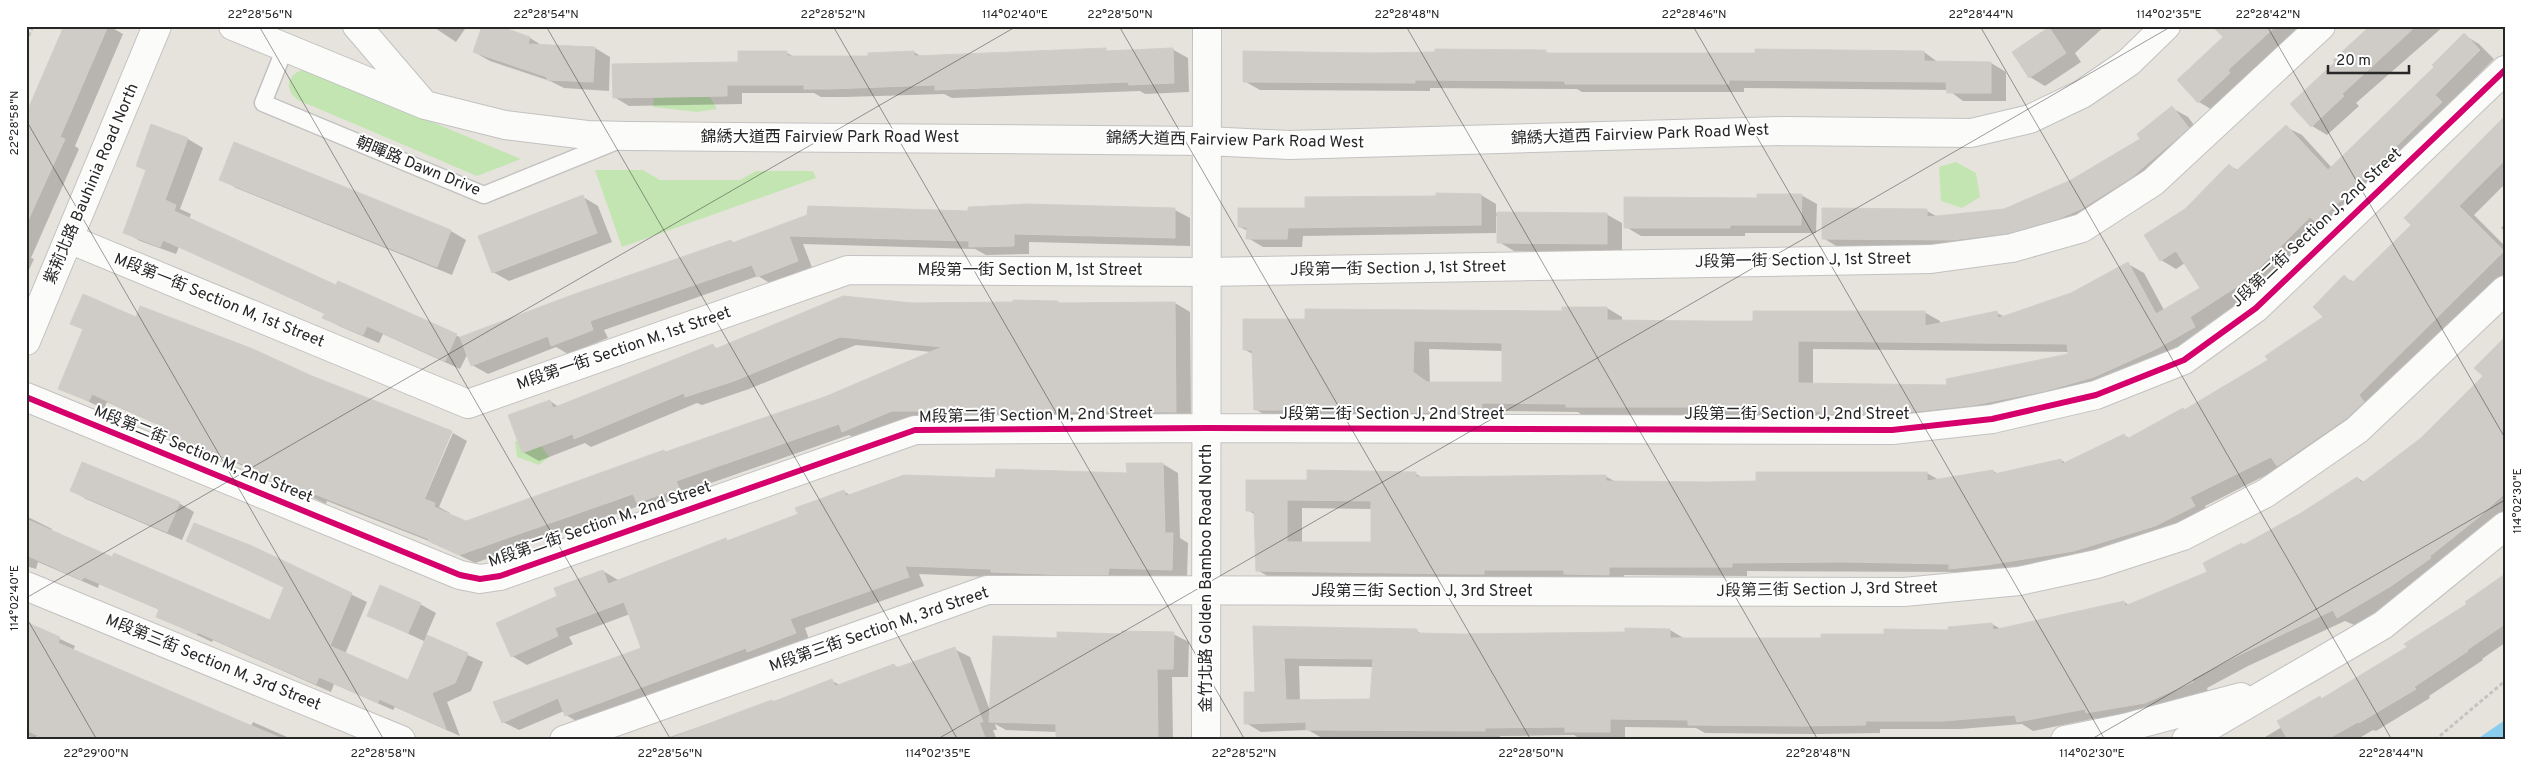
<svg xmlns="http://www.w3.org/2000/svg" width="2531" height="766" font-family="Overpass,'Noto Sans TC',sans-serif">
<rect width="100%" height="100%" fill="#e6e3dc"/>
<!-- green -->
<path fill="#c3e5b2" d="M302,70L310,71L521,159L477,176L298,100C285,90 286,76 302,70Z
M654,97H710L717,109L697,112L653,107Z
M1956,162L1976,173L1980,197L1962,208L1941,201L1939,167Z
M595,170H643L660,180H740L756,171H813L816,178L622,247Z
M537,440L549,457L539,465L517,457L515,441Z"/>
<!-- water -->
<path fill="#8accee" d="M2505,720V740H2476Z"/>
<!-- shadow -->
<path fill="#0003" fill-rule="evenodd" d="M65,26H109L123,34L75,146L79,149L31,258L34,259L26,276V129Z
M432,26H467L456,42Z
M2053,26H2105L2075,53L2081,62L2045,86L2030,77L2014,52Z
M2232,26H2301L2214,111L2199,102L2225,37Z
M2372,26H2444L2356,103L2359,106L2327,135L2312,126L2337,62Z
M2464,35L2479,44L2494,59L2449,104L2263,288L2205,326L2210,336L2110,385L1907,422L1770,418L1764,415H1582L1578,412L1497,411L1496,421L1270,418L1255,409L1254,355L1244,349L1306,320L1564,312L1607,308L1622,317V321L1754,322L1924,312L1940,321V324L1997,313L2005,317L2071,294L2128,264L2144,273L2164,310L2202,288L2185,263L2176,269L2161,260L2185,210L2229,165L2239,171L2286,127L2302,135L2332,168L2435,67ZM1429,349L1504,351L1503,384L1430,383ZM1813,349L2069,352V355L1949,387L1813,385Z
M530,38L543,46L595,48L610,57L609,91L564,88L550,81L490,61L474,52Z
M1172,49L1188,58L1189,92L1145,94L1140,91L952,98L944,94L845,97H821L814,93H742V104L629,106L614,97L787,53L795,57H869L914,52L922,57Z
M1757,51L1924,52L1939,63H1991L2006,72V101H1963L1948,90L1744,88V92H1582L1577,89L1430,88V91L1260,90L1244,81L1370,54L1546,52L1551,54H1757Z
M2172,108L2188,117L2203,137L2097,217L1968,248L1838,247L1823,238L1927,211L1938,217L2004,210L2071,181L2142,139Z
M2505,118V184L2474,215L2505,246V274L2373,404L2282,467L2205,506L2209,515L2090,559L1966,577L1958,572L1747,571V576L1624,575V583L1273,579L1257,570L1256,515L1247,510L1308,481L1416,474L1423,478L1605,476L1616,482L1757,483L1927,473L1939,480L1993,471L1998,474L2061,460L2066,463L2124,435L2130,439L2183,409L2186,411L2269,360L2324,317L2345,277L2355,283L2413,225ZM1302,508L1372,509V544L1302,543Z
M152,125L188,139L203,148L180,209L191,214L189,219L337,286L462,338L731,241L735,243L969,212L1175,210L1190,218V246L1029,242V254L986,255L975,249L803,244L813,270L773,285L758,276L604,330L608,338L568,354L556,347L488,374L472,365L468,353L460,369L383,334L379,343L339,326L324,317L325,314L179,247L176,254L140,241L125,232L147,171L137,165Z
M235,144L451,231L466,240L452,275L236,188L221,179Z
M1481,195L1496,204V213L1606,214L1622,223V252L1514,251L1499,242L1498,216H1496V233L1303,236L1302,247H1263L1248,238V231L1240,227L1306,209Z
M1801,195L1817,204L1816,233H1745V236H1641L1626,227L1758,199Z
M583,197L598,206L612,242L509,281L493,272Z
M2505,224V231L2501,228Z
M1057,302L1061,304L1175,303L1190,312L1191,420L858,440L849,435L691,490L693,496L653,511L642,505L475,563L434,543L327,501L326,504L271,477L177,440L161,431L163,427L107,402L104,409L60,388L84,330L72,323L137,318L312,377L452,432L420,504L422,505L453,433L467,441L439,507L450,513L449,515L466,522L664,451L667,453L827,397L932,352L856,345L749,389L702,405L697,403L591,447L585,443L539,461L523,452L550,401L559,407L713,346L718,349L912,305Z
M2505,340V516L2407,594L2354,625L2345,621L2248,666L2207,688L2208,691L2161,711L2102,721L2097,718L2033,731L2022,724L1960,729H1880V733L1818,734L1705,733L1696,728L1625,727V740H1582L1574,735L1500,736V740L1322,738L1308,730L1261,732L1246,723L1256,693L1254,628L1417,631L1424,635L1626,634L1670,630L1685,639H1823L1949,631V628L1992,624L2001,629L2124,602L2129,605L2209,572L2245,546L2302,514L2358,478L2365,483L2422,439L2485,376ZM1299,666L1373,667L1371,701H1300Z
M1163,464L1178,473L1180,538L1188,543L1187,578L1124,576V583L919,574L924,586L805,628L810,642L581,724L566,715L564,711L519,730L503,722L643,649L630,614L569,637L573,644L527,665L512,656L559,597L603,571L618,580L799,515L844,491L851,496L997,479L1128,474Z
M71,490L179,503L194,512L182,540L86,499Z
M26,516L52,529L51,532L74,542L270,622L285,588L187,541L252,547L367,602L345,654L408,681L426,642L368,615L420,604L436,613L426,636L483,662L471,691L447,702L460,736L395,707L393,710L334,684L331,692L213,640L212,642L157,616L160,610L99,584L98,588L38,562L36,569L26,566Z
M2505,576V643L2482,659L2483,660L2429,696L2430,698L2376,731L2373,730L2356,740H2260L2282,727L2320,698L2323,699L2408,648Z
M26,623L75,646L73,651L251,726L253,722L294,740H46L37,736L36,739L26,735Z
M1173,634L1189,642L1188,677H1172L1173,740H1063L1057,736V732L1006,730L995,724L997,730H993L997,740H661L832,681L840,685L894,665L899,668L954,649L970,657L991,713L1058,639Z"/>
<!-- building -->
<path fill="#cfccc7" stroke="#d1cec8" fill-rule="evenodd" d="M64,26H108L60,137L65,139L26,225V114Z
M482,26H499L530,37L528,44L595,47L593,82L547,80V77L473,52Z
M2212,26H2276L2228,70L2230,73L2198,103L2177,80L2223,37Z
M2370,26H2416L2342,94L2344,96L2311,127L2290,104L2335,62L2333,60Z
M2049,27L2066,53L2029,78L2012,52Z
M2464,33L2480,50L2435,95L2442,102L2317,223L2310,217L2247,280L2190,317L2195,327L2156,349L2094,377L2045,391L1974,405L1891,414H1820V411L1753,410V407H1566V404L1482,403L1481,413L1369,412V407L1285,406V410H1254L1252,350H1243V319H1305V309L1562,311V307H1607V320L1706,321H1753V311H1925V326L1997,311L1998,318L2071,293L2128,262L2156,314L2200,288L2176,251L2160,261L2144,235L2185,209L2229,164L2236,171L2286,125L2328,170L2434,67L2432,65ZM1414,341L1502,343V382H1427L1413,372ZM1798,341L2067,344L2068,354L1946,379L1947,385L1798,383Z
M1106,48V51L1173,48L1174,83L1129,85L1128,82L935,90V85L829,89H804V85H727V96L613,98L612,64L738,62V51H787V56H868V53L914,51V56Z
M1435,49L1546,50V53H1755V49L1924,51V61L1991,62V93H1947L1946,82L1729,80V84H1565V81L1415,80V83L1243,82V51L1370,53L1435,52Z
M2172,106L2189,128L2132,177L2081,209L2060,218L2009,233L1952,240L1822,239V208L1927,209V217L2004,209L2071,180L2140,139L2137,134Z
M2505,116V160L2459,206L2504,251L2359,395L2364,402L2348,417L2277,466L2271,457L2190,497L2195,506L2155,526L2074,551L1987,565L1949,569V564L1843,562L1732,563V567H1609V575L1564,574V570H1484V574H1461L1256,571L1254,511H1246V480H1307V470L1416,472V477L1606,475V481L1708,482L1756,481V472H1927V481L1993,470L1994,474L2061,459L2062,464L2124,434L2127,439L2183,408L2184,410L2268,360L2265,356L2323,317L2313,307L2344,275L2352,283L2411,225L2404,218ZM1287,500L1371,501V542H1287Z
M151,124L188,138L165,200L176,205L174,211L336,285L338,281L457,334L445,361L367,326L363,335L322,318L325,313L163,240L160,247L123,233L146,170L136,166Z
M234,142L451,230L437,267L219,180Z
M1436,193L1481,194V225L1288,228L1287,239H1246L1247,227H1238V208H1305V197L1436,196Z
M1757,194H1802L1801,225H1730V228H1624V197L1757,198Z
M583,195L597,233L492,273L478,236Z
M1026,204L1175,208V238L1014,234V246L969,247V241L789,236L798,261L757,277L752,265L590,321L593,330L551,346L548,336L471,366L460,337L572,295L731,240L732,243L807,215L808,206L968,211V207Z
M1497,212L1607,213V244L1497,243Z
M83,294L136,317L140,306L253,349L312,376L452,431L424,499L435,503L434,507L466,521L664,450L665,452L827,396L942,347L840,337L734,381L685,397L684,393L574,439L573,434L522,453L508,415L550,400L553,408L713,344L715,349L843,296L912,303L1013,302V300L1058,301V303L1175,302L1176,412L892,411L842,432L839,424L676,481L679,488L637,503L633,494L459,555L428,541L429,539L312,493L311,496L270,478L271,475L160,432L162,426L92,394L89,401L58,389L83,329L70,324Z
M2505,337V493L2479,517L2430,556L2431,558L2391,586L2337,618L2333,610L2233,658L2192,679L2193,682L2145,703L2086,713L2085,709L2017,722L2015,715L1944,721H1865L1866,725L1802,726L1688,725V720L1610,719V732H1565V727L1485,728V731L1306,730V722L1244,724V692H1255L1253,626L1417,629V633L1458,634L1625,632V628L1670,629V638H1821V634H1884V629L1948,630V627L1992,623L1993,630L2124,601L2125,606L2207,572L2203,563L2242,543L2243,545L2301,513L2357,477L2362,483L2421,438L2483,376L2474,368ZM1284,658L1373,659L1370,699L1286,700Z
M82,462L180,502L167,532L70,491Z
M1126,463H1163L1165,533H1173L1172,570L1109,568L1108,575H1070L991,572V569L905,566L909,577L790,619L796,633L747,652L746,648L565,716L558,698L502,723L493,702L641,648L624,602L555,628L558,636L511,657L496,623L557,596L554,588L603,570L608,584L726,538L727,541L798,514L795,508L820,499L844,490L846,496L904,475L995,478L996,469L1127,473Z
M26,519L112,557L114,553L270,620L284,587L186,541L194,523L252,546L352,593L330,646L408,680L427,635L468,653L455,683L432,693L446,729L379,699L378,703L319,677L316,684L197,632V634L156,617L159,609L84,577L82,580L26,555Z
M2505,574V624L2467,650L2468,651L2414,687L2416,689L2359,723L2358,722L2326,740H2288L2277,721L2320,696L2321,699L2407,647L2404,644L2467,604L2465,602Z
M380,585L421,603L408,633L367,616Z
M26,622L60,637L58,643L285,740H48L26,730Z
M1122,631L1174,632L1173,669H1157L1158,738L1056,737V724L989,722L993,636L1057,638V632L1122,634Z
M955,647L983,722H979L986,740H671V738L747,709L772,700L773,702L832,679L835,686L894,664L896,668Z"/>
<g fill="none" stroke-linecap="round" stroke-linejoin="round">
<defs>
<path id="lane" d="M285,48L263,103L484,195L617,141"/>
<path id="street" d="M233,26L425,105L505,125L587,135L629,136L1207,141L1289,145L1783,131L1971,133L2030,119L2082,94L2129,62L2166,26
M357,26L423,103
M69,239L468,404L848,270L1207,272L1931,259L2012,248L2082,228L2153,182L2321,26
M26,341L157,26
M26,397L460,575L480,579L500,576L915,430L1207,428L1892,430L1992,419L2096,395L2184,360L2256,308L2505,70
M26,586L401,740
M564,740L987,590L1904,592L2019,581L2097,564L2183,536L2266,493L2357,430L2505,290
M1206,740L1207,26
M2065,740L2124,728L2241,697
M2186,740L2383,625L2505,526"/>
</defs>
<!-- lane casing -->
<use href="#lane" stroke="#c3c2c2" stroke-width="19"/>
<!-- street casing -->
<use href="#street" stroke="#c3c2c2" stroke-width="30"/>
<!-- path -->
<path stroke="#c4c3c2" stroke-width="3" stroke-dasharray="4 2.5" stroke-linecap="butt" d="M26,42L33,26
M2435,740L2505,681"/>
<!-- lane -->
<use href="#lane" stroke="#fbfbfa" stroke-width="16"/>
<!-- street -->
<use href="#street" stroke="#fbfbfa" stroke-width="28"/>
<defs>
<path id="cycleway" d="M26,397L460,575L480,579L500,576L915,430L1207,428L1892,430L1992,419L2096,395L2184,360L2256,308L2505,70"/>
</defs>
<!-- cycleway casing -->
<use href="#cycleway" stroke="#fff" stroke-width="9"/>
<!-- cycleway -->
<use href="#cycleway" stroke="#d6006c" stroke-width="6"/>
</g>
<!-- ticks -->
<path fill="none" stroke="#272727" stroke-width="1" stroke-opacity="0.45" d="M259,26L671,740M546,26L958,740M833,26L1245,740M1119,26L1531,740M1406,26L1818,740M1693,26L2105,740M1980,26L2392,740M2267,26L2505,438M26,120L384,740M26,598L1017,26M26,617L97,740M936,740L2172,26M2090,740L2505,500"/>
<g text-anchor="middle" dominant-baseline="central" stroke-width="4" stroke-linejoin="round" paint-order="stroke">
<!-- street labels -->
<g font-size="16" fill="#272727" stroke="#fff">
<text transform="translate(1640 135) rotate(-2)">錦綉大道西 Fairview Park Road West</text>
<text x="830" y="138">錦綉大道西 Fairview Park Road West</text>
<text transform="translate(1235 141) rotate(1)">錦綉大道西 Fairview Park Road West</text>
<text transform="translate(418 167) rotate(22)">朝暉路 Dawn Drive</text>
<text transform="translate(92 184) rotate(-67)">紫荊北路 Bauhinia Road North</text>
<text transform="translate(2317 228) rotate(-43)">J段第二街 Section J, 2nd Street</text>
<text transform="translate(1803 261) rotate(-1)">J段第一街 Section J, 1st Street</text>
<text transform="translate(1398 269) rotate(-1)">J段第一街 Section J, 1st Street</text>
<text x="1030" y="271">M段第一街 Section M, 1st Street</text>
<text transform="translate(219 301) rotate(22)">M段第一街 Section M, 1st Street</text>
<text transform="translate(624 349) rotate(-19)">M段第一街 Section M, 1st Street</text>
<text x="1392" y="415">J段第二街 Section J, 2nd Street</text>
<text x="1797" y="415">J段第二街 Section J, 2nd Street</text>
<text transform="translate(1036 416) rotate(-1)">M段第二街 Section M, 2nd Street</text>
<text transform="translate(203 455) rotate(22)">M段第二街 Section M, 2nd Street</text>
<text transform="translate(600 525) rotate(-19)">M段第二街 Section M, 2nd Street</text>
<text transform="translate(1207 578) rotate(-90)">金竹北路 Golden Bamboo Road North</text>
<text transform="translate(1827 590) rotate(-1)">J段第三街 Section J, 3rd Street</text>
<text x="1422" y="592">J段第三街 Section J, 3rd Street</text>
<text transform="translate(879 630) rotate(-19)">M段第三街 Section M, 3rd Street</text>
<text transform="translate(213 663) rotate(22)">M段第三街 Section M, 3rd Street</text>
</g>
</g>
<!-- border -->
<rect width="2531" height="766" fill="none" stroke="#ffffff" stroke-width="55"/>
<!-- scale -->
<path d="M2328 65v8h81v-8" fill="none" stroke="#272727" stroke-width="2.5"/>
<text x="2336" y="65" font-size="15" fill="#272727" stroke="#ffffff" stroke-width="4" paint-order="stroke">20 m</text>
<rect x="28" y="28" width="2476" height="710" fill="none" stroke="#272727" stroke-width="2"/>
<g font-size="12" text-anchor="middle" fill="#272727">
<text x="260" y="18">22°28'56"N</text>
<text x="546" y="18">22°28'54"N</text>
<text x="833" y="18">22°28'52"N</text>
<text x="1015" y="18">114°02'40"E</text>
<text x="1120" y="18">22°28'50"N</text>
<text x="1407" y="18">22°28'48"N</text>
<text x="1694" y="18">22°28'46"N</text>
<text x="1981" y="18">22°28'44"N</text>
<text x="2169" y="18">114°02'35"E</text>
<text x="2268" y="18">22°28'42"N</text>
<text transform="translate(14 123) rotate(-90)" y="4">22°28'58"N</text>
<text transform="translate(2517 501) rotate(-90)" y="4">114°02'30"E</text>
<text transform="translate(14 598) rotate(-90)" y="4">114°02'40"E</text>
<text x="96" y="757">22°29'00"N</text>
<text x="383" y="757">22°28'58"N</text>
<text x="670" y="757">22°28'56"N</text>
<text x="938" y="757">114°02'35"E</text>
<text x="1244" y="757">22°28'52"N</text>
<text x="1531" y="757">22°28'50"N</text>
<text x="1818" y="757">22°28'48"N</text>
<text x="2092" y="757">114°02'30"E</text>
<text x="2391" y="757">22°28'44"N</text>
</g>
</svg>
